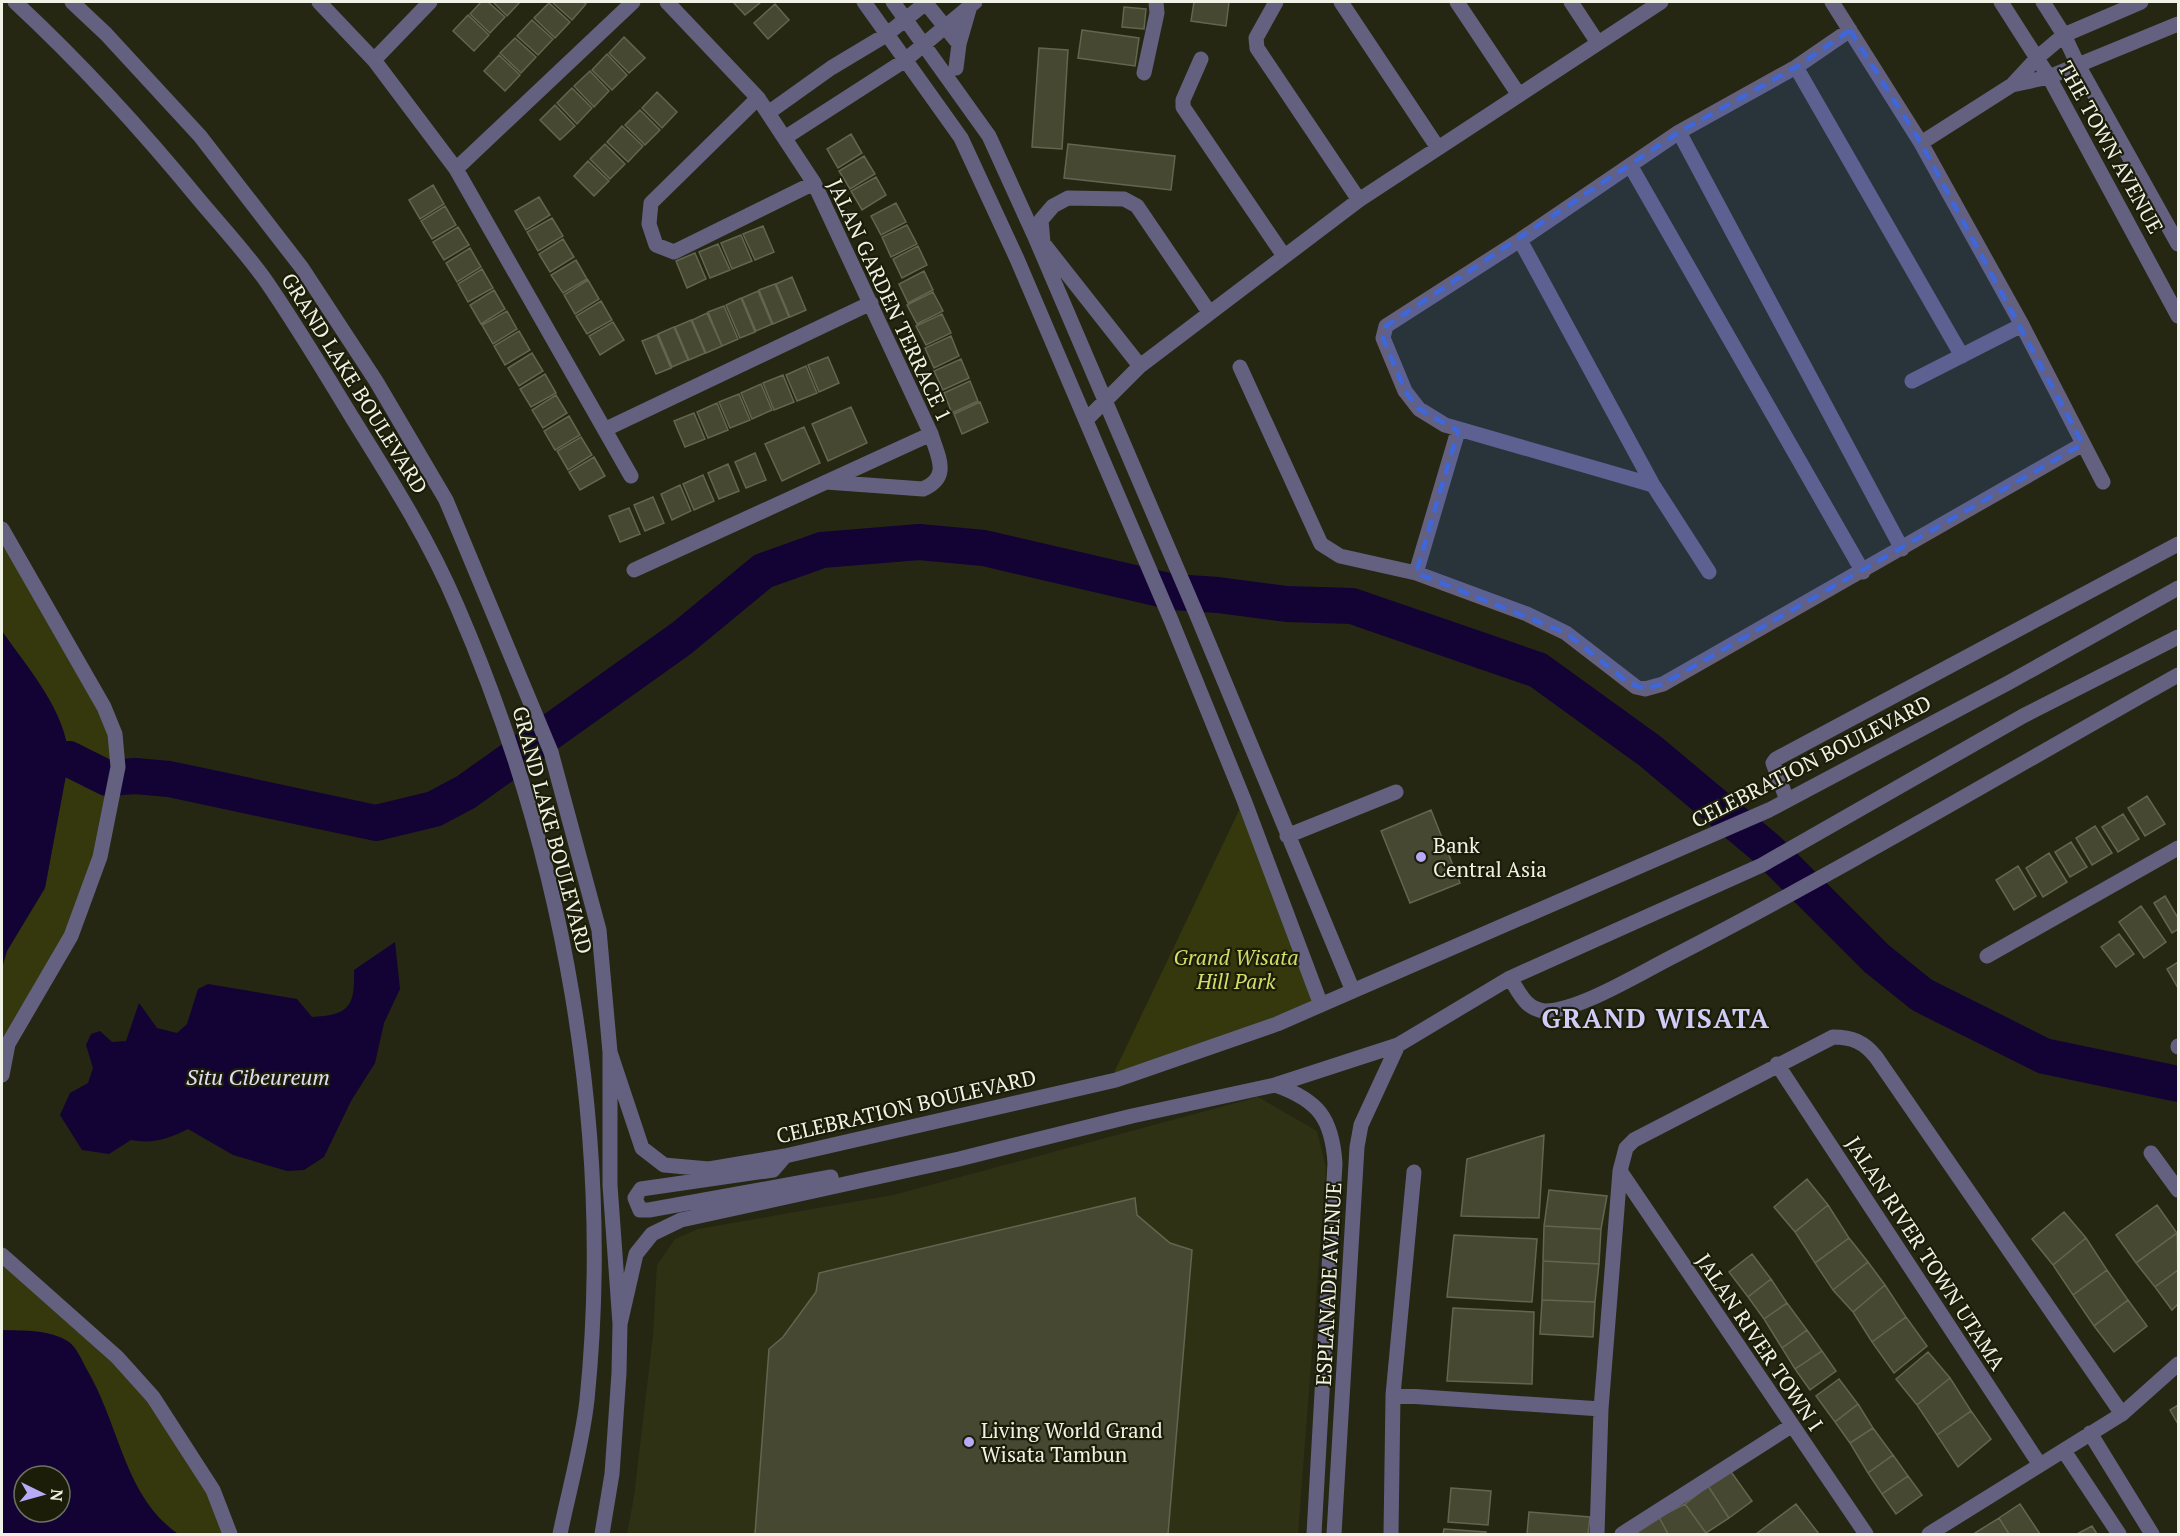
<svg xmlns="http://www.w3.org/2000/svg" width="2180" height="1536" font-family="'PT Serif',serif">
<rect width="100%" height="100%" fill="#252712"/>
<!-- built -->
<path fill="#2f3115" d="M1258,1097L1317,1131L1326,1168L1298,1534H627L634,1497L653,1335L657,1265L675,1239L698,1229L893,1195Z"/>
<!-- green -->
<path fill="#34380c" d="M2,528L115,734L100,857L2,1075V968L7,951L45,888L69,759L18,655L2,631Z
M1244,800L1321,1005L1110,1081Z
M2,1255L153,1397L230,1534H178L154,1514L37,1332L2,1330Z"/>
<!-- water -->
<path fill="#130334" fill-rule="evenodd" d="M2,631C29,670 66,710 69,759L45,888L7,951L2,968Z
M395,942L400,989L384,1023L375,1063L351,1101L324,1157L304,1170L287,1171L233,1155L188,1129C168,1139 153,1144 131,1140L109,1154L82,1150L60,1115L70,1093L88,1083L93,1068L86,1045L91,1034L100,1031L112,1042L126,1041L139,1003L157,1028L177,1033L187,1024L198,989L208,984L297,999L312,1017C350,1015 355,1006 354,970Z
M2,1330C23,1331 50,1329 69,1342C76,1347 82,1360 86,1368C119,1422 124,1497 178,1534H2ZM24,1476H60V1512H24Z"/>
<g fill="none" stroke-linecap="round" stroke-linejoin="round">
<!-- river -->
<path stroke="#130334" stroke-width="36" d="M69,759L107,778L135,776L169,779L376,823L434,809L466,792L682,638L763,571L822,550L919,542L984,548L1173,592L1218,595L1287,604L1352,606L1538,670L1650,751L1768,850L1876,958L1922,995L2044,1056L2178,1084"/>
</g>
<!-- building -->
<path fill="#464832" stroke="#63664f" stroke-width="1.5" d="M481,2H488L505,17L490,33L470,14Z
M493,2H520L507,16Z
M552,2H583L586,4L572,20Z
M733,2H761L745,15Z
M1194,2H1229L1226,26L1191,21Z
M549,3L570,22L555,38L534,18Z
M775,4L789,20L768,39L754,23Z
M1124,7L1146,9L1144,29L1122,27Z
M468,15L489,35L474,51L453,31Z
M532,20L553,39L538,55L517,36Z
M1082,30L1139,38L1135,66L1078,58Z
M624,37L645,58L629,73L609,53Z
M515,38L536,57L521,73L500,53Z
M1039,48L1068,50L1062,149L1032,147Z
M607,54L627,75L612,90L592,70Z
M499,55L520,75L505,91L484,71Z
M590,71L609,91L594,107L574,86Z
M572,88L592,108L577,124L557,103Z
M657,92L677,112L662,128L642,108Z
M555,105L575,126L560,140L540,120Z
M640,110L660,130L645,145L625,125Z
M622,126L643,146L628,162L607,142Z
M851,134L862,153L838,168L827,149Z
M605,144L625,164L610,179L590,159Z
M1068,144L1175,156L1171,190L1064,178Z
M864,156L875,174L850,189L839,171Z
M588,161L609,181L594,196L574,176Z
M876,177L886,195L862,210L851,191Z
M433,185L444,204L420,219L409,200Z
M539,197L550,215L526,230L515,211Z
M896,203L906,222L881,235L871,216Z
M445,206L456,225L432,239L421,221Z
M552,218L563,236L538,251L527,232Z
M907,225L917,244L891,257L882,237Z
M763,226L774,252L755,260L743,234Z
M458,227L469,245L444,260L433,242Z
M741,235L752,261L732,269L721,243Z
M563,239L574,257L550,272L539,254Z
M718,244L730,270L710,278L699,252Z
M918,246L927,265L902,278L893,259Z
M470,248L481,267L457,282L446,263Z
M695,253L706,279L687,288L676,261Z
M576,260L587,279L563,293L551,275Z
M482,269L493,288L468,302L458,284Z
M924,271L933,290L908,303L899,284Z
M792,277L806,310L790,317L776,284Z
M588,280L599,299L575,314L564,295Z
M775,284L789,317L773,324L759,290Z
M494,290L505,309L481,324L470,305Z
M758,291L772,324L756,331L742,298Z
M933,292L943,311L917,324L907,305Z
M741,298L755,332L740,338L726,305Z
M601,301L612,320L587,334L576,316Z
M724,306L738,339L722,346L708,312Z
M507,311L517,329L493,344L482,325Z
M707,313L722,346L706,353L692,320Z
M942,314L951,333L926,345L916,326Z
M691,320L705,353L689,360L675,327Z
M613,322L624,340L600,355L589,336Z
M674,327L688,360L672,367L658,334Z
M519,331L530,350L505,365L494,346Z
M657,335L671,368L656,374L642,341Z
M951,336L959,356L934,368L925,348Z
M532,353L543,371L519,386L508,368Z
M828,357L839,383L819,392L808,365Z
M961,359L969,378L943,390L934,371Z
M806,366L817,393L797,401L786,375Z
M545,374L556,393L531,407L520,389Z
M783,375L794,402L774,410L763,383Z
M970,381L978,401L952,413L944,393Z
M761,384L772,410L752,419L741,393Z
M739,394L750,420L730,428L719,402Z
M556,395L567,413L543,428L532,410Z
M980,402L988,422L962,434L954,414Z
M717,403L728,430L708,438L697,412Z
M851,407L867,443L828,461L812,424Z
M694,413L705,439L685,447L674,421Z
M569,416L580,435L555,450L544,431Z
M804,427L820,463L782,481L765,444Z
M581,437L592,455L568,470L557,451Z
M755,453L766,480L746,488L735,462Z
M594,457L605,476L580,490L569,472Z
M728,464L739,491L719,499L708,473Z
M703,475L714,501L694,510L683,484Z
M680,485L691,511L672,520L661,494Z
M653,497L664,523L645,531L634,505Z
M629,508L640,534L620,542L609,516Z
M2147,796L2165,824L2145,836L2128,808Z
M1431,810L1460,883L1410,903L1381,831Z
M2123,814L2139,839L2118,852L2102,827Z
M2095,826L2112,853L2092,865L2076,838Z
M2071,842L2087,867L2070,877L2055,852Z
M2049,853L2067,882L2043,897L2026,868Z
M2018,866L2036,896L2014,910L1996,880Z
M2165,896L2178,918V929L2172,933L2154,903Z
M2141,906L2166,942L2144,958L2119,922Z
M2119,934L2134,954L2116,967L2101,947Z
M2178,962V988L2167,969Z
M1544,1135L1539,1218L1461,1216L1467,1159Z
M1807,1179L1828,1205L1795,1232L1774,1207Z
M1549,1190L1607,1196L1601,1229L1544,1226Z
M1135,1198L1137,1215L1170,1243L1192,1250L1168,1534H755L769,1349L783,1337L816,1292L819,1273Z
M1828,1205L1849,1238L1815,1263L1795,1232Z
M2157,1205L2177,1233L2136,1263L2116,1235Z
M2064,1212L2086,1238L2053,1265L2032,1239Z
M1544,1226L1601,1229L1599,1264L1543,1261Z
M2177,1233L2178,1270L2155,1287L2136,1263Z
M1454,1235L1537,1239L1532,1302L1447,1297Z
M1849,1238L1868,1262L1833,1290L1815,1263Z
M2086,1238L2107,1270L2073,1295L2053,1265Z
M1752,1254L1771,1279L1748,1297L1729,1272Z
M1543,1261L1599,1264L1595,1302L1542,1300Z
M1868,1262L1885,1285L1853,1312L1833,1290Z
M2107,1270L2128,1300L2094,1326L2073,1295Z
M2178,1270V1304L2172,1310L2155,1287Z
M1771,1279L1787,1303L1764,1319L1748,1297Z
M1885,1285L1906,1317L1872,1342L1853,1312Z
M1542,1300L1595,1302L1593,1337L1540,1334Z
M2128,1300L2147,1326L2114,1352L2094,1326Z
M1787,1303L1807,1330L1782,1348L1764,1319Z
M1453,1308L1534,1312L1532,1384L1447,1381Z
M1906,1317L1927,1346L1894,1373L1872,1342Z
M1807,1330L1822,1351L1795,1369L1782,1348Z
M1822,1351L1836,1371L1810,1390L1795,1369Z
M1928,1352L1950,1378L1917,1405L1896,1379Z
M1950,1378L1971,1411L1937,1435L1917,1405Z
M1839,1379L1858,1404L1835,1422L1816,1396Z
M1858,1404L1873,1428L1850,1443L1835,1422Z
M2178,1405V1424L2170,1410Z
M1971,1411L1991,1439L1958,1467L1937,1435Z
M1873,1428L1893,1455L1868,1473L1850,1443Z
M1893,1455L1908,1476L1882,1494L1868,1473Z
M1729,1469L1752,1501L1729,1518L1708,1486Z
M1908,1476L1922,1495L1896,1514L1882,1494Z
M1708,1486L1729,1518L1706,1533L1685,1504Z
M1451,1488L1491,1491L1488,1525L1448,1522Z
M1685,1504L1706,1533L1704,1534H1668L1659,1517Z
M1796,1504L1819,1534H1756Z
M2020,1504L2040,1534H2009L1999,1518Z
M1529,1512L1590,1517L1588,1534H1527Z
M1659,1517L1668,1534H1639L1637,1530Z
M1999,1518L2009,1534H1976L1975,1533Z
M2092,1526L2097,1534H2077Z
M1444,1529L1486,1532V1534H1443Z"/>
<g fill="none" stroke-linecap="round" stroke-linejoin="round">
<!-- minor -->
<path stroke="#646080" stroke-width="15" d="M15,2C83,65 142,130 201,202C223,228 247,254 266,281C297,326 325,373 353,419C391,480 429,540 457,606C564,853 614,1132 587,1400C582,1445 569,1490 560,1534
M72,2L106,34L200,136L302,268L376,381L446,500L551,752L599,930L610,1052V1185L620,1324L619,1373L612,1474L602,1534
M319,2L374,60L456,169L631,476
M667,2L758,98L814,183L931,434C938,457 951,477 923,489L826,482
M864,2L961,138L1017,259L1171,620L1244,800L1321,1005
M893,2L989,136L1035,237L1196,613L1353,991
M925,2L959,44L970,6
M1276,2L1256,38L1257,48L1359,200
M1341,2L1438,148
M1457,2L1519,95
M1571,2L1598,43
M1832,2L1921,143L2022,325L2103,482
M2001,2L2049,77L2178,316
M2043,2L2064,35L2078,65L2178,244
M1201,59L1183,100V107L1284,256
M374,60L430,2
M1796,67L1962,356
M956,68L959,44
M1144,73L1157,13L1156,2
M2012,85L2049,77L2178,24
M758,98L651,203L649,224L656,245L674,252L814,183
M768,113L831,68L886,35L927,2
M1679,132L1902,549
M786,137L904,61L975,2
M1921,143L2012,85L2038,57L2064,35L2141,2
M1630,165L1863,572
M456,169L633,2
M1520,240L1653,485L1709,572
M1140,366L1043,243L1041,220L1053,206L1068,198L1124,199L1137,206L1209,312
M1240,367L1321,544L1340,556L1416,573L1527,614L1566,633L1636,687L1645,689L1663,684L2083,444
M1912,381L2022,325
M1086,420L1140,366L1359,200L1661,2
M606,429L871,303
M1653,485L1445,425L1419,409L1405,391L1383,338L1386,326L1520,240L1679,132L1796,67L1850,30
M2,529L104,707L115,734L118,767L100,857L71,936L8,1044L2,1075
M634,570L931,434
M1416,573L1458,431
M1787,800L1773,763L1776,759L2178,544
M1287,836L1396,792
M1987,956L2178,848
M1510,978C1519,992 1526,1010 1545,1011C1579,1011 1642,972 1674,956C1845,868 2011,769 2178,675
M2178,1047V1046
M610,1052L642,1148L664,1165L709,1169L785,1156L1116,1080L1277,1024L1769,810L2008,683L2178,588
M1777,1064L2040,1465
M1275,1085C1318,1100 1332,1118 1335,1163L1314,1534
M2151,1153L2178,1190
M785,1156L773,1170L641,1189L635,1198L640,1210H649L831,1177
M1620,1171L1866,1534
M2,1255L117,1357L153,1397L213,1490L230,1534
M620,1324L636,1254L652,1234L681,1220L959,1159L1132,1116L1275,1085L1398,1045L1510,978L1762,865L2023,716L2178,637
M1393,1395L1601,1409
M2090,1433L2152,1534
M2064,1451L2119,1534
M1334,1534L1357,1147L1361,1125L1398,1045
M1391,1534L1393,1395L1414,1172
M1597,1534L1601,1409L1620,1171L1626,1148L1634,1140L1833,1037C1852,1037 1864,1042 1876,1057L2122,1414
M1622,1534L1791,1426
M1929,1534L2122,1414L2178,1364"/>
</g>
<!-- marked area -->
<path fill="#3d67da" fill-opacity="0.2" stroke="#3d67da" stroke-width="4.5" stroke-dasharray="12 8" stroke-linejoin="round" d="M1850,30L1921,143L2083,444L1663,684L1645,689L1627,682L1566,633L1416,573L1458,431L1419,409L1405,391L1383,338L1386,326L1679,132L1796,67Z"/>
<!-- markers -->
<g fill="#b7abf8" stroke="#1b1d09" stroke-width="2">
<circle cx="1421" cy="857" r="6"/>
<circle cx="969" cy="1442" r="6"/>
</g>
<g text-anchor="middle" dominant-baseline="central" stroke-width="4.5" stroke-linejoin="round" paint-order="stroke">
<!-- street labels -->
<g font-size="21" fill="#f0f2e5" stroke="#1b1d09">
<text transform="translate(2111 147) rotate(61)">THE TOWN AVENUE</text>
<text transform="translate(890 300) rotate(65)">JALAN GARDEN TERRACE 1</text>
<text transform="translate(355 383) rotate(58)">GRAND LAKE BOULEVARD</text>
<text transform="translate(1811 761) rotate(-27)">CELEBRATION BOULEVARD</text>
<text transform="translate(553 830) rotate(75)">GRAND LAKE BOULEVARD</text>
<text transform="translate(906 1106) rotate(-13)">CELEBRATION BOULEVARD</text>
<text transform="translate(1926 1253) rotate(57)">JALAN RIVER TOWN UTAMA</text>
<text transform="translate(1328 1284) rotate(-87)">ESPLANADE AVENUE</text>
<text transform="translate(1760 1342) rotate(56)">JALAN RIVER TOWN I</text>
</g>
<!-- poi labels -->
<g font-size="21" fill="#f0f2e5" stroke="#1b1d09" text-anchor="start">
<text x="1433" y="845">Bank<tspan x="1433" dy="24">Central Asia</tspan></text>
<text x="981" y="1430">Living World Grand<tspan x="981" dy="24">Wisata Tambun</tspan></text>
</g>
<!-- park labels -->
<g font-size="21" font-style="italic" fill="#d3de68" stroke="#1b1d09">
<text x="1236" y="957">Grand Wisata<tspan x="1236" dy="24">Hill Park</tspan></text>
</g>
<!-- water labels -->
<g font-size="22" font-style="italic" fill="#e2dff4" stroke="#1b1d09">
<text x="258" y="1076">Situ Cibeureum</text>
</g>
<!-- district labels -->
<g font-size="27" font-weight="bold" letter-spacing="1.5" fill="#d0cbf7" stroke="#1b1d09">
<text x="1656" y="1018">GRAND WISATA</text>
</g>
</g>
<!-- border -->
<rect width="2180" height="1536" fill="none" stroke="#f0f2e5" stroke-width="6"/>
<!-- north arrow -->
<g transform="translate(42 1494) rotate(95)"><circle r="28" fill="#1b1d09" stroke="#707261" stroke-width="1.5"/>
<path d="M0-4.5L10 22L0 15L-10 22Z" fill="#b7abf8"/>
<text y="-9" font-size="16" font-weight="bold" text-anchor="middle" fill="#f0f2e5">N</text>
</g>
</svg>
